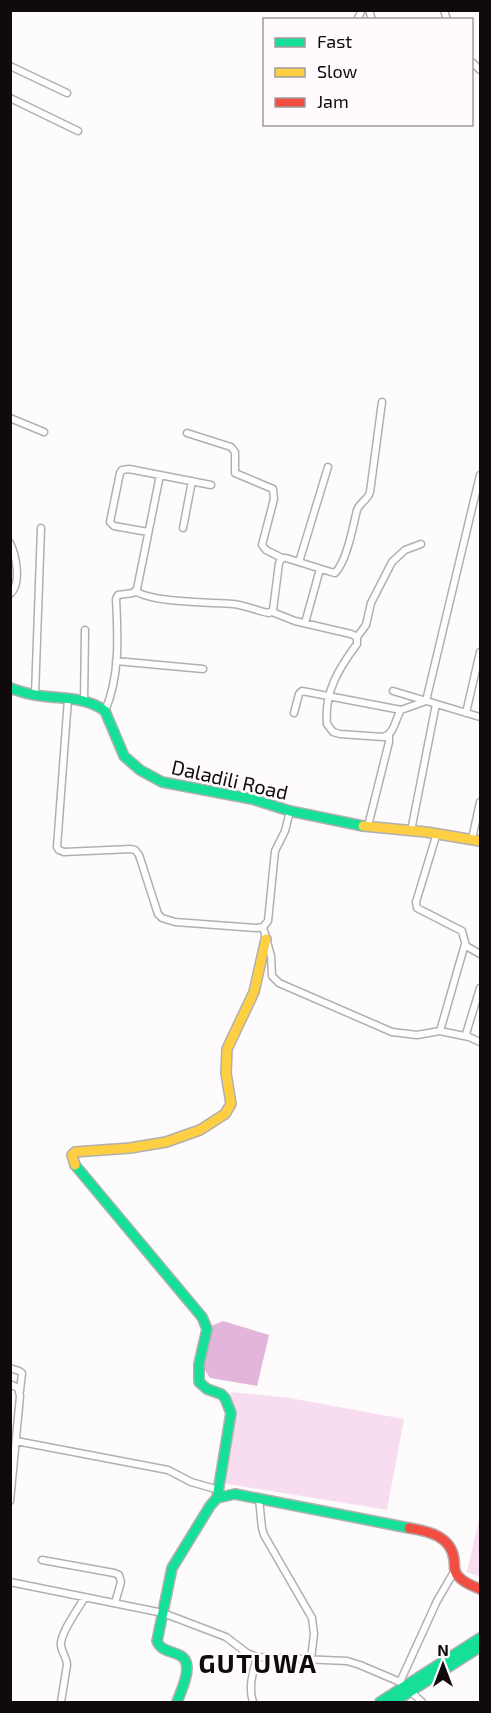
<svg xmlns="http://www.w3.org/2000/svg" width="491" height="1713" font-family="'Exo 2',sans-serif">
<rect width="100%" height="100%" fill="#fdfbfc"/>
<!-- green -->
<path fill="#f8ddf1" d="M231,1392L290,1398L404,1419L387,1510L221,1483Z
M480,1515V1577L467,1572Z"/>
<!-- water -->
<path fill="#e4b5da" d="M223,1321L269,1335L257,1386L210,1378L203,1367L211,1326Z"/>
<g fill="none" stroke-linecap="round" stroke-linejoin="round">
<defs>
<path id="street" d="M369,10L372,20
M444,10L447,20
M357,20L362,10
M472,62L480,70
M10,66L67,93
M10,98L78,131
M10,418L44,432
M187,433L231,447L235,452V473L273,489L274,499L262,545L266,550L282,558
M183,528L192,481
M148,532L114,526L110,522L120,473L122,470L129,469L211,485
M10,543C16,555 22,584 10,594
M299,562L328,467
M135,591C154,603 209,602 233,604C245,605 257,611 269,613L273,610L279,563L282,558H286L331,572L335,573C347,561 353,526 357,510C360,502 368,500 370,492L382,402
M272,612L295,621L351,634L357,637V644C339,668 324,692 327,724L333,732L340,734L383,737C395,734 395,719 401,710L426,701L480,475
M305,623L320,569
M357,637L366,625L371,603L392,562L405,550L421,544
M116,661L203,669
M393,691L480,717
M35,695L41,528
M68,699L57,847L59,850L64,852L131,849L135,850L139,855L158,914L162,918L175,922L257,928L263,927L268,921L275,851L285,831L290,811
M84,702L85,630
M105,711C120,676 118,637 116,599L118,595L133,593L137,589L160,475
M294,713L299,694L302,691L401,710
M466,713L480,652
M368,826L389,742V735
M411,831L436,704
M437,833L416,902L417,908L462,931L466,946L480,954
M472,839L480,802
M263,927L271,956L272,976L279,983L392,1032L417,1035L440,1031L469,1037
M480,988L466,1034L469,1037L480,1042
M440,1031L465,944
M10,1368L19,1371L22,1373L20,1391
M10,1384L18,1388L20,1396L10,1501
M16,1441L168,1470L191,1482L219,1490
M259,1499L262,1528L264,1535L312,1618L314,1634L311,1659
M42,1560L114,1573L119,1575L121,1582L115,1603
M10,1582L163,1613L226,1637L247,1653L257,1657L347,1661L360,1665L400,1682L422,1702
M400,1682L437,1601L455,1570
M61,1702L67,1665C67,1658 62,1653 61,1646C59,1634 79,1608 85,1597
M253,1702C248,1687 253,1672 257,1657"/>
<path id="fast" d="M10,688C21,692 31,695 42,696C64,699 87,697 105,711L124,756L140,770L162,782L252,799L290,811L363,826
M75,1165L202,1317L207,1329L199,1364V1382L207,1389L221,1394L225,1398L231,1413L217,1498
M177,1702C181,1691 187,1680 187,1668C187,1648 163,1657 157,1641L172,1568L210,1506L217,1498L235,1494L409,1528
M380,1702L480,1638
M394,1702L480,1647"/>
<path id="slow" d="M363,826L426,832L480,841
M75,1165L72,1155L75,1152L130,1148L166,1142L200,1130L225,1114L231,1104L226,1073L227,1049L254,992L266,939"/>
<path id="jam" d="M409,1528C428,1531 451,1536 454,1559C455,1566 453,1572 459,1577C464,1583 473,1586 480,1589"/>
</defs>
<!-- street casing -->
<use href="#street" stroke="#b2afb1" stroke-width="9"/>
<!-- fast casing -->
<use href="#fast" stroke="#b2afb1" stroke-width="12"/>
<!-- slow casing -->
<use href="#slow" stroke="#b2afb1" stroke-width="12"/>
<!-- jam casing -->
<use href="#jam" stroke="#b2afb1" stroke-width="12"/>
<!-- street -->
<use href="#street" stroke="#fffeff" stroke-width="6"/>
<!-- fast -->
<use href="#fast" stroke="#16e098" stroke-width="9"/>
<!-- slow -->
<use href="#slow" stroke="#ffcf43" stroke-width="9"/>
<!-- jam -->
<use href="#jam" stroke="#f24e42" stroke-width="9"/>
</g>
<g text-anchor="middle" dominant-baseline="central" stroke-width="5" stroke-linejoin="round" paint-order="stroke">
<!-- street labels -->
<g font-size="20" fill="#10090e" stroke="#fefafd">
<text transform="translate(230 779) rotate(13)">Daladili Road</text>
</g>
<!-- district labels -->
<g font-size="26" font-weight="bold" letter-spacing="1.5" fill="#10090e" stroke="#fefafd">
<text x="258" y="1662">GUTUWA</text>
</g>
</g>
<!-- border -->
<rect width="491" height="1713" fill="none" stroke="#10090e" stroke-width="24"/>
<!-- legend -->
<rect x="263" y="18" width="210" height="108" fill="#fefafd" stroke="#9f9a9d" stroke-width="1.5"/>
<rect x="275" y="38" width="30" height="9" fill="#16e098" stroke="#9f9a9d" stroke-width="1.5"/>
<text x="317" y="48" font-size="18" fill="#10090e">Fast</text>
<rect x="275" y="68" width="30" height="9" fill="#ffcf43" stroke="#9f9a9d" stroke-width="1.5"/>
<text x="317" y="78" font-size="18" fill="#10090e">Slow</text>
<rect x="275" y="98" width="30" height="9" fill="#f24e42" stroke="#9f9a9d" stroke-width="1.5"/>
<text x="317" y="108" font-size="18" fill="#10090e">Jam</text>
<!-- north arrow -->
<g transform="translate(443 1665)" stroke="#fefafd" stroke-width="4.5" paint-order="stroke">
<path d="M0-4.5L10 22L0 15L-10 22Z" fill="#10090e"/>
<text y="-9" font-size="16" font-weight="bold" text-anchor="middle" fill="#10090e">N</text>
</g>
</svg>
